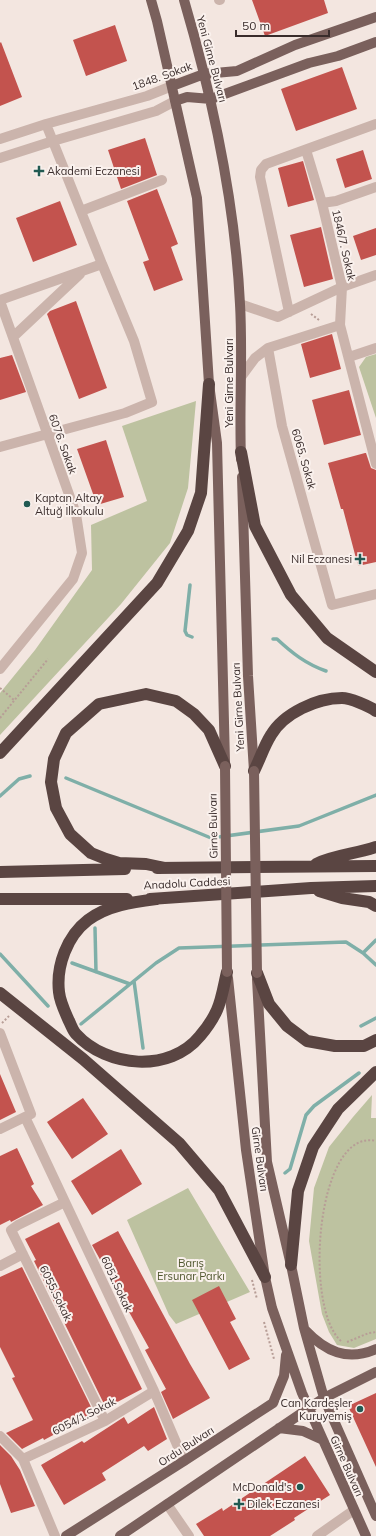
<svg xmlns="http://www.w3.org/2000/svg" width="376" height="1536" font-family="Mulish,sans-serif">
<rect width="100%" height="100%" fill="#f3e6e0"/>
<!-- green -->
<path fill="#bdc2a0" d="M376,354V418L359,367L366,357Z
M196,401L188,488L170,543L121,604L0,735V693L35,650L92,570L91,525L147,501L122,426Z
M372,1095L371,1118H376V1339L354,1348L337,1345L329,1332L322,1314L309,1241L314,1188L329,1147L353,1117Z
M188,1188L250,1292L176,1324L169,1315L127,1220Z"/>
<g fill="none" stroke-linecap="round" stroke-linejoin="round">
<!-- stream -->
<path stroke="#7fafa8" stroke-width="3.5" d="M190,585L185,631L187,635L192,637
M273,639H277C292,653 306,664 326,671
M66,778L211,838L299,826L376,795
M0,796L19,779L30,776
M95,928L96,972
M363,953L376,940
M0,954L48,1006
M72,963L130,984
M134,981L143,1048
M81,1024L156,963L179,948L346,942L363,953L376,965
M361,1026L376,1018
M285,1173L290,1169L306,1115L314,1106L359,1073"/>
</g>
<!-- building -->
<path fill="#c3534e" d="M252,0H324L328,13L265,36Z
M115,25L127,61L86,76L73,40Z
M1,42L22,97L0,106V43Z
M342,67L357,109L296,131L281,89Z
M145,138L157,175L121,189L108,150Z
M363,150L372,179L345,188L336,159Z
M303,161L314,200L288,207L278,168Z
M157,189L178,244L171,247L183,280L154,291L143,262L149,260L127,201Z
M60,201L77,245L33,262L16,218Z
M321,227L333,279L304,287L290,235Z
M376,228V255L361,260L353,236Z
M76,301L107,388L79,399L47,314L50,311Z
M332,334L341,369L310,378L301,344Z
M12,355L26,392L0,400V358Z
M349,390L361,435L324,445L312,400Z
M106,440L124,497L97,505L77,449Z
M365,453H366L371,468L376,470V562L358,566L343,509H341L328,463Z
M0,1074L16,1112L0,1120Z
M83,1098L108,1134L72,1159L47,1122Z
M17,1148L34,1184L31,1186L43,1205L11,1222L10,1220L0,1225V1156Z
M121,1149L142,1184L92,1215L71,1181Z
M59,1222L142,1389L106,1408L34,1261L36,1260L25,1239Z
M118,1231L190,1364L210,1398L173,1419L161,1392L166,1389L145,1350L149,1348L92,1245Z
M22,1267L94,1413L44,1440L43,1438L22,1449L6,1433L33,1420L12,1378L15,1377L0,1347V1277Z
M219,1286L236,1319L230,1322L250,1359L229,1370L192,1300Z
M376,1393V1467L348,1406Z
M154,1407L167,1439L148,1451L144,1446L102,1473L106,1480L64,1505L41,1465L82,1441L84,1443L124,1417L128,1424Z
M0,1445L11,1456L20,1470L35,1506L11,1513L0,1484Z
M305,1456L330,1495L294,1518L295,1520L270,1536H204L196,1524L222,1508L223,1511Z"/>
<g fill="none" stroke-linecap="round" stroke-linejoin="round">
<!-- path -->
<path stroke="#b79d96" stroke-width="2" stroke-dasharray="2 2" stroke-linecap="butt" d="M311,314L319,320
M0,688L14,700
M0,718L48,659
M2,1023L9,1016
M252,1280L257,1299
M264,1322L274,1359
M341,1341C303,1308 316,1127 376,1141
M347,1342L369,1333L376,1332"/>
<!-- minor -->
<path stroke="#cbb4ac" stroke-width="10" d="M219,0H220
M0,139L46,124L147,96L172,86
M306,150L322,203L342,287L340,325L376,464
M0,158L53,141L156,111L175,101
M322,203L336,201L376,187
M81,211L162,180
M0,300L102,264L46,124
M0,301L76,514L82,553L73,579L0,669
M240,304L278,317L342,287L376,275
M289,312L260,177L261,170L266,164L376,124
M340,325L268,348L282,426L332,605L376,594
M13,337L80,274
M349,357L376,348
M241,377L255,358L268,348
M0,447L125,413L152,402L134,341L102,264
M0,1033L31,1114L0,1129
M25,1117L154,1391L184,1461
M65,1202L18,1225L11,1230L105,1421
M0,1266L23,1254
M0,1436L23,1459L55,1536
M23,1459L105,1421L154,1391
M167,1504L189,1536
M317,1536L354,1510"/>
<!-- major -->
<path stroke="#7a605c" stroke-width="10" d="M151,0L157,21L197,198L209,384L217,443L225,762
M184,0C213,99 235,201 240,304C243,356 239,407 241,459
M172,86L204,74L237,71L295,45L376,17
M175,101L187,97L211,99L309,63L338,56L376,42
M242,477L248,676L254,771
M228,978L246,1150L265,1277L272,1308L302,1393L366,1536
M257,979L267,1162L291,1265L304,1328L324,1398L376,1516
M305,1330C325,1351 347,1362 376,1349
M279,1428L303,1431L323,1440
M66,1536L184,1461L273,1403L284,1376L286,1355
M120,1536L324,1398L376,1372"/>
<!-- highway -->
<path stroke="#5a4542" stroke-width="12" d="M241,452L255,526L291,595L327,638L376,672
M0,753L157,583L188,531L201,493L209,384
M254,771C260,759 264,746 271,735C284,713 317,698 342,698C350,698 369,706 376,711
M316,864C334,855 356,854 376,847
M157,868L376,866
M165,868L146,864L119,863L106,859L91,853L70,834L56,808L51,782L54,759L66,733L99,704L146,694L176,701L194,714L209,730L225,766
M0,872L125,869
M319,891L342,898L369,902L376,906
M0,899H127
M150,899L311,888L376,886
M157,899C133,902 108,905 88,920C67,936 56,966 59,992C60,1002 65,1012 69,1021C71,1025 73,1031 76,1034C107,1068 170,1073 200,1036C206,1029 213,1019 217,1010C222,999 224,984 227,972
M257,973L269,1004L287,1026L307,1041L335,1046H364L376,1040
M0,993L83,1059L179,1143L219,1190L265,1277
M291,1265L298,1191L313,1147L338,1109L376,1072"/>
<!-- major-bridge -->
<path stroke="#7a605c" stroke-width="10" d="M225,766L227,972
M254,771L257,973"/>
</g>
<!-- markers -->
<g fill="#215a52" stroke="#faf1ed" stroke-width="1.5">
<path d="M37 165h4v4h4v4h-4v4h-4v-4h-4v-4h4z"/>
<circle cx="27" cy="504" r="4"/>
<path d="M358 553h4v4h4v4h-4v4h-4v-4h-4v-4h4z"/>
<circle cx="360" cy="1409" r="4"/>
<circle cx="300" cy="1487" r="4"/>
<path d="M237 1498h4v4h4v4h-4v4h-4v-4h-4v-4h4z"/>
</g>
<g text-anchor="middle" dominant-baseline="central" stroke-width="4" stroke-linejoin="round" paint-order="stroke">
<!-- street labels -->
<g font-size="11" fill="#392c2b" stroke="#faf1ed">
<text transform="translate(212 59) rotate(75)">Yeni Girne Bulvarı</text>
<text transform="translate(162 76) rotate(-20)">1848. Sokak</text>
<text transform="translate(344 245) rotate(77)">1846/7. Sokak</text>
<text transform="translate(229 383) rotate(-90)">Yeni Girne Bulvarı</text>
<text transform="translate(63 444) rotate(70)">6076. Sokak</text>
<text transform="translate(304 459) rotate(74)">6065. Sokak</text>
<text transform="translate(238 707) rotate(-93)">Yeni Girne Bulvarı</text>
<text transform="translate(213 826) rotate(-91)">Girne Bulvarı</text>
<text transform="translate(187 883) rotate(-3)">Anadolu Caddesi</text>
<text transform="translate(260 1159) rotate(82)">Girne Bulvarı</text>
<text transform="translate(117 1284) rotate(65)">6051.Sokak</text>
<text transform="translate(56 1293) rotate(64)">6055.Sokak</text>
<text transform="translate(84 1416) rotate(-27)">6054/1.Sokak</text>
<text transform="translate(186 1446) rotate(-33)">Ordu Bulvarı</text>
<text transform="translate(347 1466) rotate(66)">Girne Bulvarı</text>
</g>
<!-- poi labels -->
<g font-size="11" fill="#392c2b" stroke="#faf1ed" text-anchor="start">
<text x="47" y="171">Akademi Eczanesi</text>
<text x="35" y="498">Kaptan Altay<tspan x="35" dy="13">Altuğ İlkokulu</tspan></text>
<text x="352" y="559" text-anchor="end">Nil Eczanesi</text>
<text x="352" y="1403" text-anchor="end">Can Kardeşler<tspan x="352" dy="13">Kuruyemiş</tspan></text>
<text x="292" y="1487" text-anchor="end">McDonald's</text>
<text x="247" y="1504">Dilek Eczanesi</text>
</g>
<!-- park labels -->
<g font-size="11" fill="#50572f" stroke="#faf1ed">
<text x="191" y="1263">Barış<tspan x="191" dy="13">Ersunar Parkı</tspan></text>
</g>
</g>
<!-- scale -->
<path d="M236 30v6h93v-6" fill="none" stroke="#392c2b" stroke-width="2"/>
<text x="242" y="30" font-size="12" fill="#392c2b" stroke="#faf1ed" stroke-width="3" paint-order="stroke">50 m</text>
</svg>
